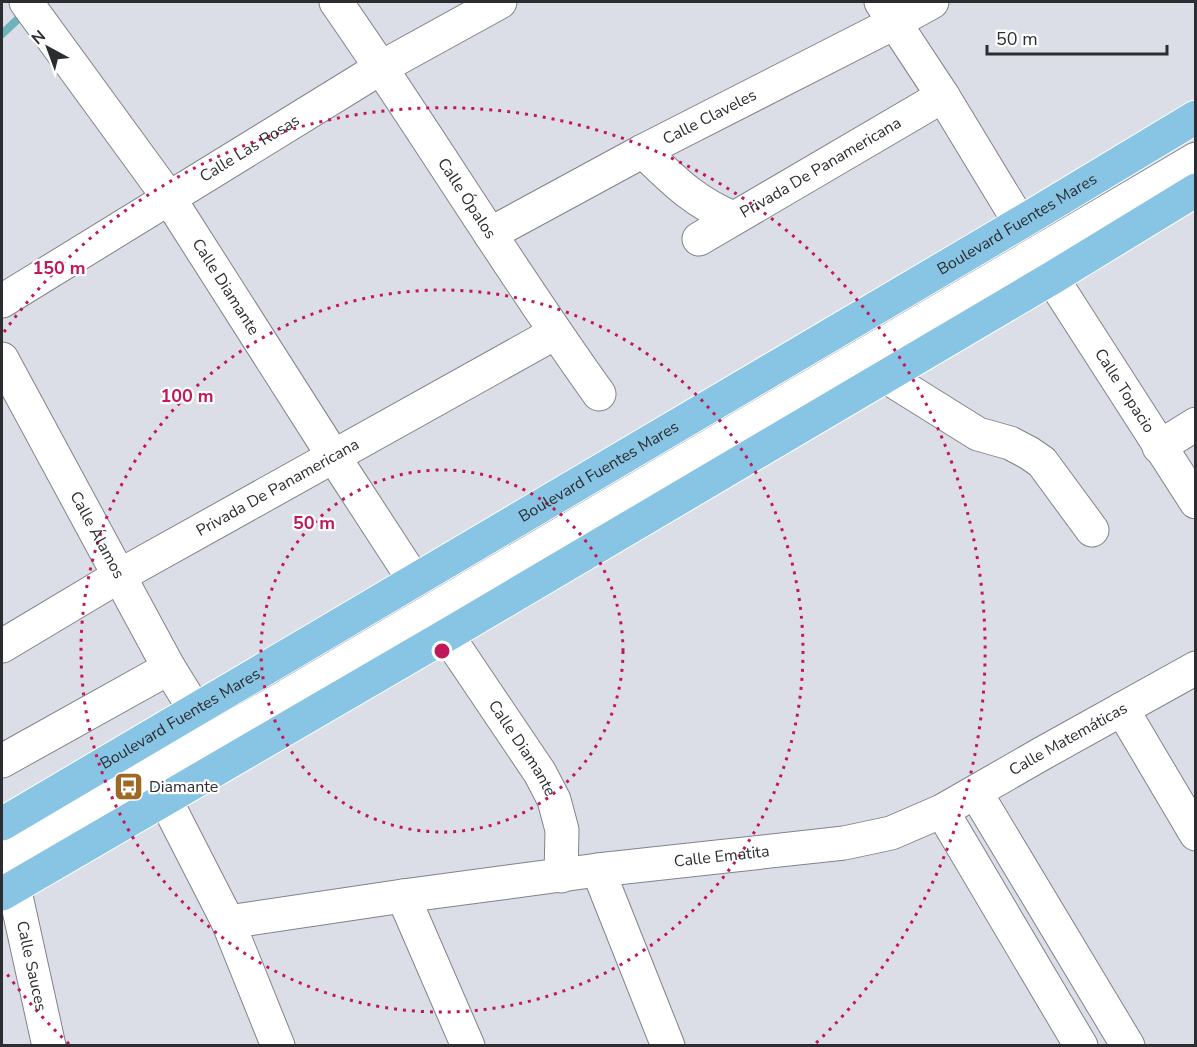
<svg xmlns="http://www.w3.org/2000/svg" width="1197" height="1047" font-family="'Nunito Sans',sans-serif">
<rect width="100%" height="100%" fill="#dbdee7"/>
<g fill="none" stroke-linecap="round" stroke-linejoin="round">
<!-- stream -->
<path stroke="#6eb3ba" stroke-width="8" d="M2,34L19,18"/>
<defs>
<g id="minor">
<path id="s1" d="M26,2L169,198L334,457L414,580"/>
<path id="s2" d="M336,2C426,131 507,266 599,394"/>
<path d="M881,2L943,96L1020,223"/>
<path d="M643,151C673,180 694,202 733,218"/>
<path id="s3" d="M490,234L643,151L894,23L932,2"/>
<path id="s4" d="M699,239L943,96"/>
<path id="s5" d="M1052,278L1196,502"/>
<path id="s6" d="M2,301L382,67L500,2"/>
<path id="s7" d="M2,359L169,668L195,710"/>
<path d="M885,376L978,434L1010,443L1029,453L1042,462L1092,530"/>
<path d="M1159,447L1196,424"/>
<path id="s8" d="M447,635L540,773L554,800L562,830L561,876"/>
<path id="s9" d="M2,646L119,576L555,333"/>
<path d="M1122,709L1196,834"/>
<path d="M2,761L169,668"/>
<path d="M976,793L1128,1046"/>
<path d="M165,799L228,922L278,1046"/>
<path d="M942,811L1081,1046"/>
<path d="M2,860L271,705L1196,159"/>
<path d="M598,870L668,1046"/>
<path id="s10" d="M14,887L49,1046"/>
<path d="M403,896L468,1046"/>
<path id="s11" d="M228,922L403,896L598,870L844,843L891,833L942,811L1043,753L1196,668"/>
</g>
<g id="major">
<path id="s12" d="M2,824L1020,223L1196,117"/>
<path d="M2,894L447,635L1052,278L1196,190"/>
</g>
</defs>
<!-- minor casing -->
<use href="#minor" stroke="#80838b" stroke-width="35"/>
<!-- major casing -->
<use href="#major" stroke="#fff" stroke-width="35"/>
<!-- minor -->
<use href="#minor" stroke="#fff" stroke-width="33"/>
<!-- major -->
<use href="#major" stroke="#88c4e4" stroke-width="33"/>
</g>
<!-- distance rings -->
<g fill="none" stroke="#c2185b" stroke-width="3" stroke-dasharray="3 6">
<circle cx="442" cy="651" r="181"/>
<circle cx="442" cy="651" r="361"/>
<path d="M69 1044A542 542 0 0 1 4 970M4 332A542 542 0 1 1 815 1044"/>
</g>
<!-- icons -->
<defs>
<symbol id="bus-square" viewBox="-11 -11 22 22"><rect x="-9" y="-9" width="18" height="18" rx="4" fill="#9f6824" stroke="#fff"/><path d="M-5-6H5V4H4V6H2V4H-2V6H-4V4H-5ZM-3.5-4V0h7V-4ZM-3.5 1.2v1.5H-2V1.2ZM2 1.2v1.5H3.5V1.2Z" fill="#fff"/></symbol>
</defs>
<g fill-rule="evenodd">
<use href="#bus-square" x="112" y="770" width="33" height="33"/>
</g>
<g text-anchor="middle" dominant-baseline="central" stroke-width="4.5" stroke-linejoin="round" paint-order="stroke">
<!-- street labels -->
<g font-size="16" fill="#2c2d30" stroke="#fff">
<text stroke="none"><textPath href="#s3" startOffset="249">Calle Claveles</textPath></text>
<text stroke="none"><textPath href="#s6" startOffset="291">Calle Las Rosas</textPath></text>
<text stroke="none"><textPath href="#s4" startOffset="141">Privada De Panamericana</textPath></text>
<text stroke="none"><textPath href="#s2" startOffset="236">Calle Ópalos</textPath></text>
<text stroke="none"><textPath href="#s12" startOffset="1179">Boulevard Fuentes Mares</textPath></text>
<text stroke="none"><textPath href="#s1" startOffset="348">Calle Diamante</textPath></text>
<text stroke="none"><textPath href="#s5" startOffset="134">Calle Topacio</textPath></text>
<text stroke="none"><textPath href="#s12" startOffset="693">Boulevard Fuentes Mares</textPath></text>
<text stroke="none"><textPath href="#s9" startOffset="318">Privada De Panamericana</textPath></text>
<text stroke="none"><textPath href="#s7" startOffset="200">Calle Álamos</textPath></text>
<text stroke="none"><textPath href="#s12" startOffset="207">Boulevard Fuentes Mares</textPath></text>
<text stroke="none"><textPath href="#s11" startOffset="870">Calle Matemáticas</textPath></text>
<text stroke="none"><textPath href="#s8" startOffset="136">Calle Diamante</textPath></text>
<text stroke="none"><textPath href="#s11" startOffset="498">Calle Ematita</textPath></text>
<text stroke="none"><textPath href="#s10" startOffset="81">Calle Sauces</textPath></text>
</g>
<!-- poi labels -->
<g font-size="16" fill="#2c2d30" stroke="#fff" text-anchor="start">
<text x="149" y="787">Diamante</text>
</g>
</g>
<circle cx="442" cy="651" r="9" fill="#c2185b" stroke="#fff" stroke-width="3"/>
<g font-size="18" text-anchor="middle" font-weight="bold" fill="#c2185b" stroke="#fff" stroke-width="4.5" stroke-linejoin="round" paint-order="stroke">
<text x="59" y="274">150 m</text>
<text x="187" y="402">100 m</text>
<text x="314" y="529">50 m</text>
</g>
<!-- border -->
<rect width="1197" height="1047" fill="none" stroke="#2c2d30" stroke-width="6"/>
<!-- north arrow -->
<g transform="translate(48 48) rotate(319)" stroke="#ffffff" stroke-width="4.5" paint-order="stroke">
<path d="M0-4.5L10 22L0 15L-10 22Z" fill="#2c2d30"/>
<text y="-9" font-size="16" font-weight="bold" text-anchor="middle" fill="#2c2d30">N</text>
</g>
<!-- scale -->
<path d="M987 45v9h180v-9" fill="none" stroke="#2c2d30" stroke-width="3"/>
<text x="996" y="45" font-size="18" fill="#2c2d30" stroke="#ffffff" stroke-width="4.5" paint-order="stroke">50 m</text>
</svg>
